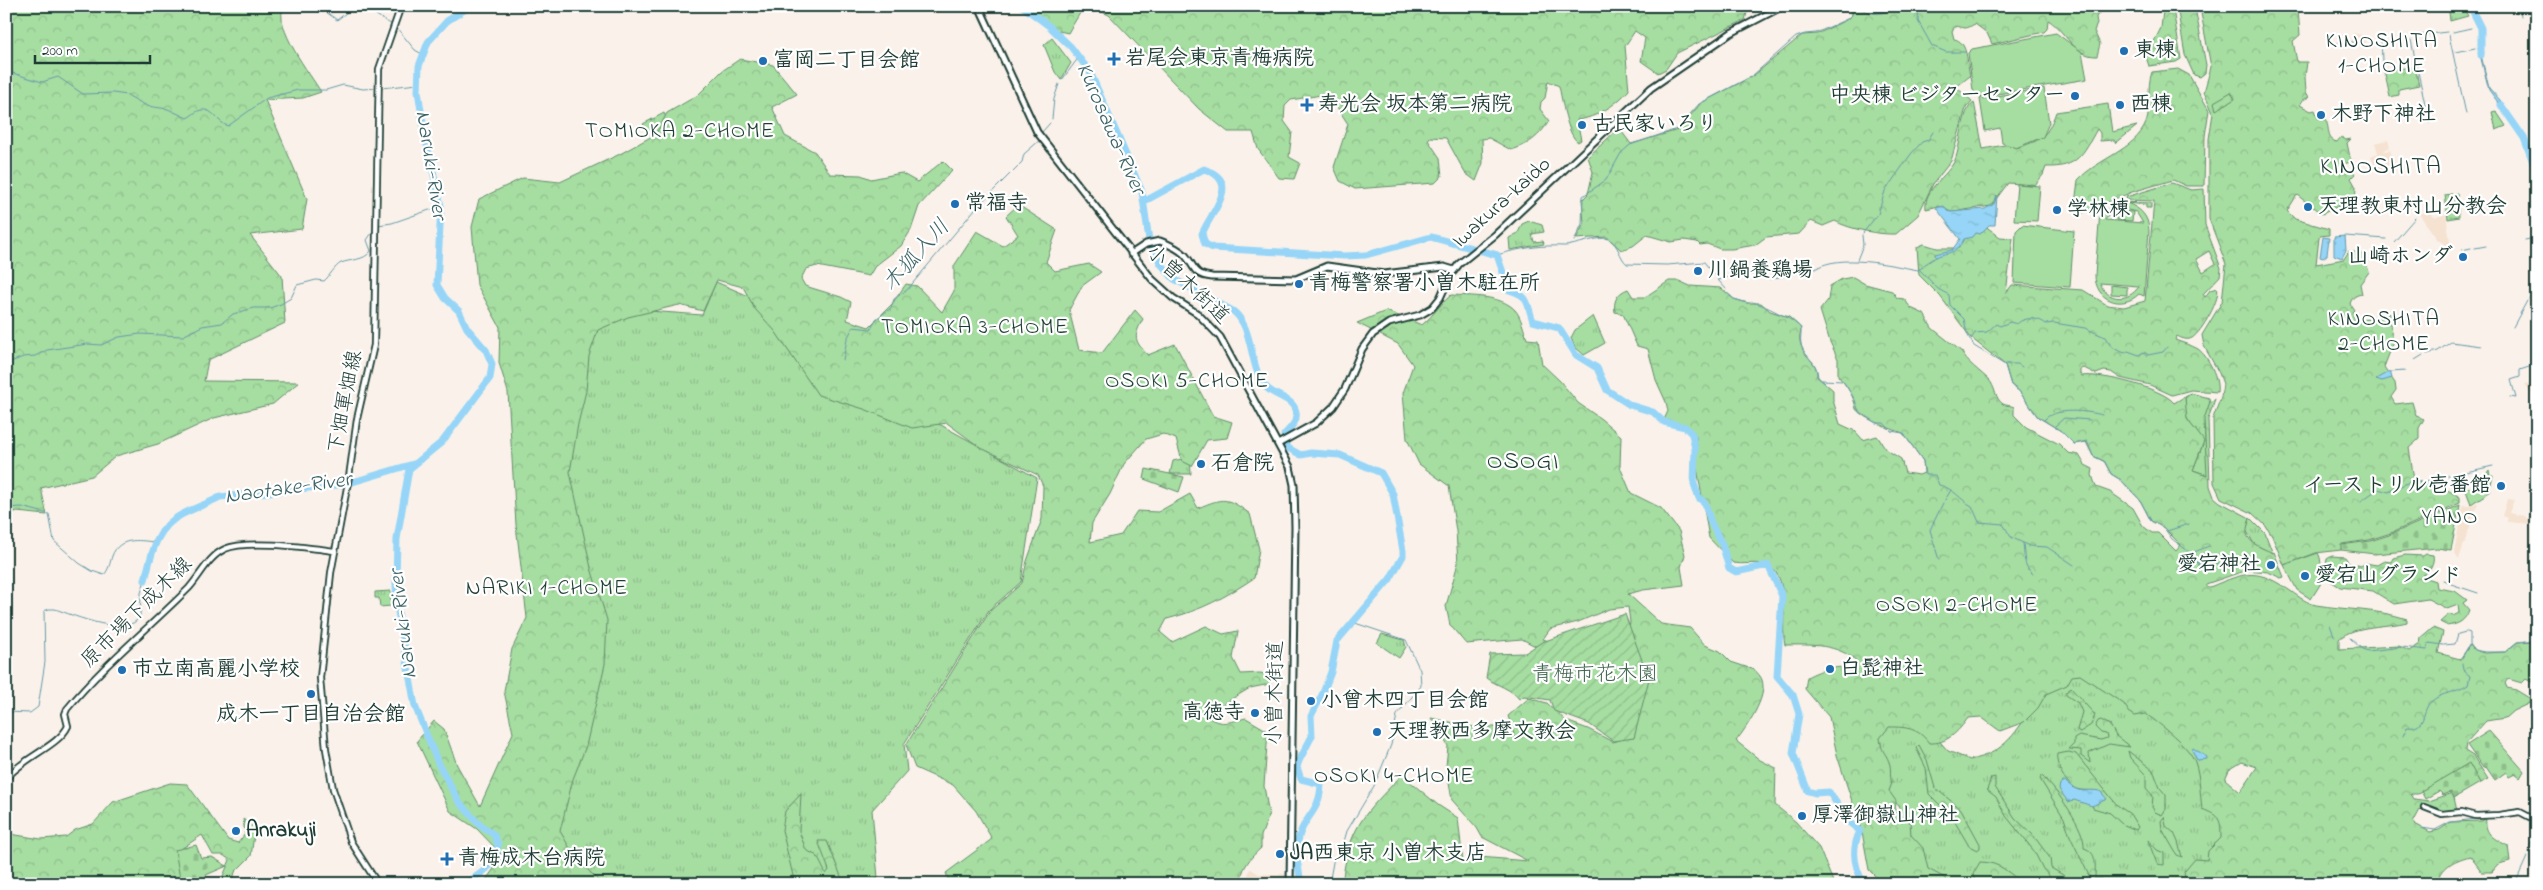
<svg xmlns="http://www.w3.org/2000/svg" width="2543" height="890" font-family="'Indie Flower','Klee One',sans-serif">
<defs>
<pattern id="grass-tufts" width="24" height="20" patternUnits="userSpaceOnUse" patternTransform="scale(1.25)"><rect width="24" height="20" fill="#a6dda1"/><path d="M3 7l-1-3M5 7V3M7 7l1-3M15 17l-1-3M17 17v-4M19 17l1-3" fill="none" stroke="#8ebf8b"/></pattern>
<pattern id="forest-crowns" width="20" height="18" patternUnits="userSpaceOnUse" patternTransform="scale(1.25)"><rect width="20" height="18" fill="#a6dda1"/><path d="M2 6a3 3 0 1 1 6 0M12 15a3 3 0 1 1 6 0" fill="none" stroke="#8ebf8b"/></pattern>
<pattern id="cemetery-stones" width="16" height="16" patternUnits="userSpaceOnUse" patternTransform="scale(1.25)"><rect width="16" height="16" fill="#a6dda1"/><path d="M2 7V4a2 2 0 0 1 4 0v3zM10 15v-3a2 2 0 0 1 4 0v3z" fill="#8ebf8b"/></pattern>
<pattern id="garden-furrows" width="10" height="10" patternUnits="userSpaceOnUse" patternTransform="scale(1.25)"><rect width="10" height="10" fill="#a6dda1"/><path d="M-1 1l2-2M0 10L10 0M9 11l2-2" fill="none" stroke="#8ebf8b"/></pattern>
<pattern id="water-ripples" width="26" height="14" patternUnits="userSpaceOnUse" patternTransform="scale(1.25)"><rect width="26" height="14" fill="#96d5f7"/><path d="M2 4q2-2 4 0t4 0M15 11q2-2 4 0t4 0" fill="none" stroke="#81b8d4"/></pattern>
</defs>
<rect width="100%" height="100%" fill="#faf2ea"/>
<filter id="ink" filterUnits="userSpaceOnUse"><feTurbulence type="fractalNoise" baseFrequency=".02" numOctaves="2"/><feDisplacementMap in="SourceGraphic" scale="10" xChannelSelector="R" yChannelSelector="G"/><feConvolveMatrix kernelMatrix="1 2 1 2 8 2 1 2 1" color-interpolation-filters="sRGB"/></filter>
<g filter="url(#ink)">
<!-- built -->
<path fill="#f5e2d1" d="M2353,33L2367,36L2365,44L2352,42Z
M2388,140L2390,147L2383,151L2390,150L2395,166L2381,171L2375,166L2371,156L2378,153L2375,143Z
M2430,211L2432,216L2436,217L2446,214L2451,249L2437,239L2419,214Z
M2537,381V395L2532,396L2525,384Z
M2507,499L2514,500L2509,513L2525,516L2526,518L2530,519V524L2507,522V518L2502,516Z
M2476,503H2478L2459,559L2454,552L2463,505L2470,506Z
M1251,869L1259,874H1288V884H1247L1249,870Z"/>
<!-- grass -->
<path fill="url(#grass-tufts)" stroke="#628d6a" d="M2463,8L2468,16L2450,21L2449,12Z
M1052,38L1071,63L1061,80L1055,72L1044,45Z
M664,113L669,124L651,135L643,124Z
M2457,193L2459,217L2448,219L2445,195Z
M1529,221L1542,225L1544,232L1532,234L1534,242L1543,241L1544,244L1510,250L1509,238L1518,233L1522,224Z
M716,282L756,299L827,397L941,425L1037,478L1021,582L989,610L904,744L907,771L872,810L878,878L870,884H569L544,850L556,464L591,333L635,310L702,315Z
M1593,316L1605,343L1584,355L1575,347L1571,338L1575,330Z
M2191,393L2209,398L2210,402L2204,424L2208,475L2193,470L2203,444L2185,415V398Z
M1190,457L1191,474H1170L1173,461Z
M2250,518L2265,533L2273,554L2254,544L2246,530Z
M391,591V606L380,607L379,598H375V592Z
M1382,634L1404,640L1406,647L1399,658L1377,643Z
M2081,668L2159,705L2199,750L2227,830L2199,884H1936C1927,870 1913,856 1907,842C1896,818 1915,810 1881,794L1870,742L1880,724L1929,729L1948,751L1970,760C1977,758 1986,756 1993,752C2016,739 2032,709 2040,685Z"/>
<!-- forest -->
<path fill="url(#forest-crowns)" stroke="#628d6a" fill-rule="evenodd" d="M6,6H284C272,26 311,75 321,92L303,98L265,100L307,199L302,229L250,235L282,276L285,323L208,360L204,381L299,382L273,404L214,418L158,444L116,456L92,476L41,488L47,515L6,511Z
M1023,6H1081L1080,13L1068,33L1055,30Z
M1088,6H1749L1745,20L1677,53L1666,69L1658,73L1641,61L1645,38L1635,31L1625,46L1629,90C1616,105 1596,118 1577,120L1581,140L1578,142C1567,135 1562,99 1559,86L1548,81L1545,98L1541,102L1540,109L1549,121C1540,136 1527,146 1511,150L1489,138L1482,139L1483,163L1476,181L1465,173L1446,138L1430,137L1428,140L1440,158L1442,176L1435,183L1355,189L1340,181L1334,167L1348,124L1337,107L1321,95L1291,100L1285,106L1284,121L1292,132L1289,157L1300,163L1294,179L1279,178L1258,149L1253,132H1228L1199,109L1109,15Z
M1853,6C1859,6 1862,9 1868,12C1874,14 1888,10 1895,6H2105L2096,17L2097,24L2094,31L2100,44L2097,56C2074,57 2065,30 2048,20L2047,29L2044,32L1992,44L1987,33L1975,24C1972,25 1969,28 1965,28C1958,27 1956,24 1952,31L1954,39C1968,41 1967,63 1970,76L1956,87L1972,101L1966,108L1951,161L1933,184L1918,215L1896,234C1881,235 1848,229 1835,221L1823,226L1811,221L1799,234L1766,237L1755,245L1732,249H1720L1707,244L1700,245L1697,242L1684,240L1671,242L1647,235L1633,246L1621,250L1607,237L1576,239L1584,223L1582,200L1588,194L1593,172L1588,157L1619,128L1631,144L1678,130L1701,103L1753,76L1802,35L1817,34L1846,20L1852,15Z
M2177,6H2199L2196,13L2206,65L2205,73L2200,77L2194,75L2185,55Z
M2204,6H2293L2298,9L2300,35L2293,41L2297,62H2307L2305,77L2306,92L2309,97L2303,100L2300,105L2311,111L2315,110L2318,118L2325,119C2331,128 2325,139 2337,142L2341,137L2346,140L2351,139L2347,143L2351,162L2343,164V171L2352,170L2355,174L2351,178L2356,187L2355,203H2345L2322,214L2297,195L2287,211L2295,219L2329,229V235L2320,236L2319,238L2316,264L2344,259L2349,251L2363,254L2369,272L2360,284L2362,294C2356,295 2352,297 2350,304L2354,310L2352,312L2355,319L2371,318L2390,313L2393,344L2384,367L2395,383L2396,390L2391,397L2395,404L2412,402L2416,416L2424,419L2419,428V439L2409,448L2414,480L2422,484L2431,481L2460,497V503L2391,533L2369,540L2342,544L2341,550L2316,553L2284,565L2272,536L2265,525L2252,513L2221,498L2214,483L2213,418L2221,397L2223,384L2219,373L2204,346L2202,335L2222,302L2226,264L2209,219V139L2213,113L2204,92L2211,67L2201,13Z
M2173,9L2181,59L2176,62L2149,66L2146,57L2161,28L2163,11Z
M740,59L773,65L797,94L772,107L785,136L815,152L830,174L861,175L871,179L901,173L917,182L943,161L952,170L919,206L911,230L901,246L875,266L869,276L817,266L806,269L801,279L805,286L841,297L851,302L847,320L869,327L892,304L906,284L917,286L942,312L954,291V266L977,231L1003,246L1018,235L1006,216L1018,205L1057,230L1046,262L1055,271L1089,264L1101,272L1082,286L1069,310L1079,350L1102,353L1135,310L1143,319C1133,337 1134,341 1148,355L1175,344L1213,416L1232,422L1227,438L1207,440L1192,466L1182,461L1176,439L1163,434L1146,439L1124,464L1110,494L1092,523L1090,542L1121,535L1137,511L1158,512L1190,494L1198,508C1224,497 1227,497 1250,514L1259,549L1254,578C1224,598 1202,610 1167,619L1160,632L1172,642L1206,626L1223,634L1238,631L1233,658L1241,674L1260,673L1273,676L1270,684L1250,688L1205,715C1221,727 1228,722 1246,718L1268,731L1264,786L1269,815L1261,836V848C1251,857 1240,869 1241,884H950L946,873L992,839L976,811L953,785L915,768L906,745L990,611L1022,583L1027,561L1042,519L1043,486L1038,475L981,448L947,423L912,428L864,409L818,395L775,331L755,309L743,287L717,280L703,311L679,305L628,317L598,330L589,356L586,391L578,424L570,472L591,568L607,620L605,664L586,746L573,779L560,831L575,857L602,884H544L542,881L483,884L503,856L477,829L450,811L417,741L434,721L444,729L457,765L480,806L513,733L504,691L512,649L527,618L516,525L508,392L499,363L500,327L477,285L472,227L479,199L523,178L560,182L620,154L656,134L667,113L698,95L722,71Z
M2415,67L2419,85L2399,89V95L2390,97L2384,70Z
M2178,69L2189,75L2209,110L2205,136L2204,186H2186L2173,180L2132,192L2080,214L2075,204L2078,180C2097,159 2135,150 2146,123C2152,107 2146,88 2152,72Z
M1974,102L1983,149L2010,144L2016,148C2042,140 2047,137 2056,112L2108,104L2112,132L2137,126L2116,143L2114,140L2100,141V133L2097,129C2083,154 2078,168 2046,167L2043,175L2035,185L2008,183L1991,206L1951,212L1939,206L1926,209C1923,189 1948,176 1955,160C1961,146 1961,110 1974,102Z
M2496,111L2506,126L2496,130L2492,112Z
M2172,183L2191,190L2204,189L2205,225L2221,268L2220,276L2203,294L2205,297L2210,290L2217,288C2222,297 2201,333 2192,338C2187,341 2181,338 2177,336L2175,340C2183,343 2191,345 2198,349C2209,357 2219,379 2217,392L2191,390L2172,395L2150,385L2120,378L2111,372L2104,371L2096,374L2084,368L2080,369V374L2082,376C2100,373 2163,388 2174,403L2191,393L2185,398L2187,419L2204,441L2193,470L2207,475L2204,419L2210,402L2215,399L2208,419L2210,486L2214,497L2220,502L2250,518C2249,522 2247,526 2247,530C2245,543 2265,549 2273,553L2274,552L2284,577L2281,578L2268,572L2247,570L2206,584V587H2210C2248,571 2257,568 2292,592C2299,597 2307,603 2316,605C2347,610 2377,609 2407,619V622C2388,627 2354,625 2339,639V649L2399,646L2409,651L2420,644L2421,638L2433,628L2443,632L2438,653L2460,659L2470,645L2474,650L2484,653L2505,652L2517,642L2534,641L2537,637V685L2526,679L2522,683L2508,679L2505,683L2507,688L2516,690L2534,701L2513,711L2505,718L2486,721L2466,743L2465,751L2473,756L2488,779L2480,783L2469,764L2418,794H2411L2414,799L2429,801L2453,793L2457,811L2445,814L2422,806L2413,823L2430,832L2439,830L2451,822L2482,821L2486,818C2484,835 2495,839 2508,846L2510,861L2499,864L2492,872H2482L2470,856C2452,861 2443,866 2436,884H2186L2184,872L2195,859L2207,860L2208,851L2221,838C2221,819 2220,816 2202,809C2200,794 2200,776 2195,762C2189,746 2160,724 2146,714L2135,716L2129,712L2124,704L2080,675L2072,676L2067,685L2046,694L2038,708L2024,722L2000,731L1981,717L1968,718C1958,732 1947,744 1929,743C1918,728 1907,727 1889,727L1880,738C1882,754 1885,751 1889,762C1892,769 1889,776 1892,783L1889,791L1896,801L1895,812L1910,822L1911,835L1923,848L1928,869L1945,878L1946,884H1883L1869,870L1862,832L1837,755L1829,717L1805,689L1807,677C1822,669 1839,664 1855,670L1858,662C1836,643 1812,645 1785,645C1780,624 1793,571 1763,564C1754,562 1743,565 1733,563L1709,538L1696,462V437L1692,430L1679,423L1664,420L1668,411L1666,402L1656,380L1648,349L1637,346L1623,314L1615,312C1613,301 1617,293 1628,289L1633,297H1645L1669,281H1679L1690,286L1721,288L1734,299L1747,303H1761L1770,311L1789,317L1801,328C1801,333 1799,337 1800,341C1802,356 1817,360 1818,377L1833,390V400L1840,424L1855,431L1863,440L1877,436L1887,450L1901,459L1905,473L1919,475L1924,473L1923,461L1903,433C1891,429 1863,419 1856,409C1854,396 1847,386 1838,376V359L1830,342L1820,310L1828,300L1830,286L1842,279L1853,277L1865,284L1892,291L1897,298L1904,299L1911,308L1924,314L1932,328L1962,352C1964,360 1982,373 1989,380C1995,386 1995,399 2003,404C2007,406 2010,405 2014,407V415L2026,427L2059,444L2068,453L2079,455L2085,465L2093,469L2092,475L2096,487L2110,492L2133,508L2143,526L2152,533H2158L2176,551L2181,545L2164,528L2151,521L2140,500L2121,480L2111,474L2104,461L2093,456L2086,442L2074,444L2061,431L2038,417L2019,391L2011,385L2005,365L1971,338L1940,296L1919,275L1917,247L1924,244L1937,248H1959L1960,242L1984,225L2000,237L2013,238L2006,293L2012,285L2083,290L2107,305L2124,307L2145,301L2154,201L2127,200L2126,197ZM2209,251L2215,264L2203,272L2196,259ZM2242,762L2257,767L2240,792L2225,779L2229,770Z
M1451,295C1470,296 1501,295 1515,310C1521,316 1524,331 1527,339L1538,340L1542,364L1560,381L1578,403L1601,419L1621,436L1620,467L1631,493L1661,508L1679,531L1685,555L1681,567L1684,585L1643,590L1628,594L1661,624L1690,628L1705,645L1720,651L1731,662L1755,670C1757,673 1761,676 1762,680C1768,697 1746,728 1736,741L1760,760L1776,768L1775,805L1796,822L1819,848L1834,884H1342C1349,827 1363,815 1402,775L1438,805L1458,818L1463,862L1479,857L1528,861L1482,837L1477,828L1452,800L1446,766L1448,746L1431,718L1474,727H1496L1514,734L1508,716L1529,698L1547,703L1566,721L1588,729L1613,742L1634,734L1571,665L1522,639L1466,644L1450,625L1446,606L1458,563L1456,531L1449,486L1419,464L1407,439L1403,393L1413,365L1398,344L1357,323L1386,311L1422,325C1433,316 1440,304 1451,295ZM1628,607L1630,622L1628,637L1568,648L1543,639L1550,629L1578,622L1609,609Z
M2465,488H2490L2491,491L2471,504Z
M2426,554L2433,555C2435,561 2430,572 2423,575L2424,577L2436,581L2437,588L2455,591L2467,600L2463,603L2469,610C2465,621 2459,624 2448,626L2440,622L2449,614L2453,616L2459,613L2458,605L2447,609L2428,599L2394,604L2373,591L2340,587L2324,577L2327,559L2332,556L2345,557L2349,563L2361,566L2365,563L2377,565L2384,561L2391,562L2393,558L2405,555L2423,556Z
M2071,688L2095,715L2091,725L2080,732L2077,730L2082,712L2078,703L2066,695V692Z
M2101,720L2110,725L2116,736L2130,747L2109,744L2089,753L2090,763L2081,756V750L2069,749L2074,744V739L2079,736L2101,740L2107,738L2106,734L2101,733L2095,727L2098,721Z
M1919,745L1927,760L1935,788L1961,809L1980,844V848L1977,850L1969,846L1952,817L1929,794L1926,768L1916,748Z
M2128,751L2153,770L2160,788L2166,795V809L2162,815L2155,812L2152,807L2153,796L2146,788V775L2130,758Z
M2069,752L2076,754L2117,805L2130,814L2138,827L2136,830L2122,824L2110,813L2093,808L2092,805L2097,791C2090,790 2082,791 2076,789C2066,784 2055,765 2057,754Z
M2042,776C2056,789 2086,829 2084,848C2098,852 2095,867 2095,879L2101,878L2110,884H2093L2070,836L2064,818L2040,779Z
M1995,777V787L2015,818L2033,835L2050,858L2051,868L2063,875L2071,884H2056L2043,869L2034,851L2006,816L1996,797L1987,790L1991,778Z
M170,783L187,784L228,840L238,843L245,834L243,819L255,828L251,856L235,872L232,884H222L223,876L230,860L223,855H213L202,835L178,851L185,884H6V830L10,834L41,839L66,837L75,830L93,824L113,802Z
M801,794L799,831L806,850L817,856L826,874L829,870L818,841H827L844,884H795L782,830L785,811Z
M2164,817L2166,826L2174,833L2178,842L2182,857L2177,855L2162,829L2161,821Z
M2148,840L2157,850L2164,853V865L2157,864Z
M1980,862C2002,862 2008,874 2025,884H1976L1973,874Z"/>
<!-- cemetery -->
<path fill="url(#cemetery-stones)" stroke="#628d6a" d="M2231,92L2235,99L2216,110L2214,102Z
M1146,469L1184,477L1179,492L1144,479Z
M2460,505L2451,550L2437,548L2375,554L2341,550V545L2370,541L2389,535Z
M2489,731L2524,771L2520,778L2515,774L2509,777L2506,772L2495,780L2486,767L2483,768L2467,745Z
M2469,763L2480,783L2454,798L2451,792L2443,795L2439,791L2425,799L2421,791Z
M196,845L201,858L212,857L227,866L206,875V884H181L175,850Z"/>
<!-- garden -->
<path fill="url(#garden-furrows)" stroke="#628d6a" d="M2489,470L2490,476H2493L2490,488H2477L2476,485L2484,483L2485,476Z
M1625,614L1649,679L1634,738L1613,741L1589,724L1554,711L1550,700L1524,696L1519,699C1512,689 1496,685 1486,678L1490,654L1525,653L1542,642Z"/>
<!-- pitch -->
<path fill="#a6dda1" stroke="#628d6a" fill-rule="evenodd" d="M2056,33L2082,52L2087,79L1979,97L1973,90L1968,53L1972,49Z
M2044,88L2049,123L2043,137L2016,148L2002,143L2000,128L1985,131L1980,99Z
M2017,184L2040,186L2037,221L2014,220Z
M2121,202L2151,203V208H2146V205L2127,203C2140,208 2149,216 2149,231L2144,296L2139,294C2121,311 2095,300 2095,275L2100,211L2104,212L2112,206L2124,203ZM2120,208L2136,212L2143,223L2105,220L2111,212ZM2100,283L2138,286H2139C2129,303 2106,301 2100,283Z
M2117,211L2133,212L2132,221L2116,220Z
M2022,225L2074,231L2070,287L2014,283L2016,231Z
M2111,285L2127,287V295L2111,294Z
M2318,553C2323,561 2319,570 2323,580L2311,599L2297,590L2284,565Z"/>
<!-- water -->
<path fill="url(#water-ripples)" stroke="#6698a9" d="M2478,47H2482L2484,53L2481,55L2489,88L2500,100L2505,112L2489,90Z
M1997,195L1995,225H1989L1980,234L1975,233L1972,237L1964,239C1955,256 1951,250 1936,257L1935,254L1952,250L1960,239L1936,208L1944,206L1947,211L1951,212L1985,209L1994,204Z
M2345,236L2346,250L2342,258L2334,255V237Z
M2323,237L2329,238L2327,255L2323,258L2320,257Z
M2390,371L2392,378L2382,381L2376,379Z
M2193,748L2207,757V759L2197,760L2192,750Z
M2065,781C2081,796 2083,788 2100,791L2107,799L2092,806L2074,800L2068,802L2059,789L2060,784Z"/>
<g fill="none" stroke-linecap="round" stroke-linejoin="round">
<!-- stream -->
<path stroke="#6698a9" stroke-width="1" d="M318,6L337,20L355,6
M360,6C373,11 380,19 393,25
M1858,6C1875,19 1885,12 1902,6
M1908,6L1911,8
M1919,6L1918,21L1932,46L1946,52H1965
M2096,6L2098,8L2101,6
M2385,6L2412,8
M2519,6L2521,16
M396,27L415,50L422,54
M2453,32L2471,28
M2381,35L2382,61
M2449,35L2466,114
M2412,36L2447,32
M2411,40L2429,122
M2327,44L2352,42L2365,45
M2456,52L2475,48
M2384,70V73
M6,71L42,82L58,77L83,94L113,93L127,95L147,106L168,109L187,118C192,116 195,111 201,110C214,108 217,123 228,126L267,98L298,90H326L343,85L363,89L377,88
M1062,80L1079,57
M381,88L418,84
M1052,119L1054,99L1059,84
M1042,132L1050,123
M378,225L392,223L441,206
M1863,233L1878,214L1885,191L1911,154L1922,142L1928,140L1933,132
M2345,236L2386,239
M2525,240L2535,238
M1574,241L1582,224L1583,196L1606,180L1621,153L1630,145L1677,129L1699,104L1752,76L1796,37L1805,34L1816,33L1847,19L1851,15L1852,6
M2394,242L2415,218
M2536,243L2537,245
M2475,248L2486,246
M2462,250L2471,248
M1497,255C1520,248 1541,245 1565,246C1573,246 1602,235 1609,239C1619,245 1619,257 1627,264L1667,265L1704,262L1719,280L1745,272L1770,279L1815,269C1839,253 1891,265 1918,270L1923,267
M1857,260L1863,245L1862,235
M1924,265L1936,257
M1920,270L1938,289L1949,295L1950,305L1964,319L1967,334L1974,346L2005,365L2011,385L2019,391L2038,417L2061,431L2074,444L2087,441L2093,456L2105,462L2111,474L2121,480L2140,500L2151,521L2164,528L2172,539L2192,554L2203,571
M1718,280L1726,289
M1727,293L1734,299L1748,303
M2529,299L2537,284
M1752,302C1759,302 1796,321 1800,327C1803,333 1798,340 1803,350C1809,361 1818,362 1817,377L1827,385
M2513,327L2527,301
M1971,339L1975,333L1987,332L1996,324L2000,326L2010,322L2017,324C2025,316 2039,318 2046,324L2054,323L2085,328L2105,337C2111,347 2113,349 2125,353L2128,351L2139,355L2144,352L2148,355L2163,352L2167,347
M2427,354L2438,351L2451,342L2481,346
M843,360L847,339L853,327L871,329L876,319L891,308L894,299L907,290L976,208L1022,162L1024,154L1040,140
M2415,360L2423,355
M6,364L23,357L35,356L47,350L88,344L101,345L119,337L140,334L183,336L202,326L222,323L233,314L253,308H270L281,304L291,298L297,285L316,280L324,281C330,276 334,267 341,263C351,259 364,261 371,251L367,240L374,230
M2006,364H2018L2022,367
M2535,365H2537
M2391,372L2406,371
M1822,380L1843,381L1855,400L1859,412L1876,423H1884L1891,431L1903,433L1923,461L1925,475H1935L1939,485C1954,488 1960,500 1972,506L1979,522L2003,524L2011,537L2029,546L2047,547L2074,565
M2510,397L2516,398L2511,380L2520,377V370L2529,367
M2044,420C2054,407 2089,411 2102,415
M2055,426L2064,418L2090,420
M2535,455L2537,454
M2466,472L2493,466
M1945,500L1951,490
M2361,501L2378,489L2389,492L2413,480L2421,482L2461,473
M6,508L22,507L49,514L54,541L79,563L92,571L104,575C109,569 110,563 112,556C119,537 138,540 154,542
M2167,531L2189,524
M2023,543C2025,556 2022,565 2033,574
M2192,553L2209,546
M1939,560L1930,530L1943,503
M2198,562L2208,565L2219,563
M2443,580L2451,583
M2451,584L2478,593
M2330,625L2334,635
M2467,632L2470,633V644L2474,650L2485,652H2505L2518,642L2534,640L2537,636
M2350,638L2362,649L2368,651L2403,647L2427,650L2429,643L2443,645
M2444,645L2455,644L2458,634L2466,632
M2462,658L2469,645
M6,712L30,713L38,707L45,662L44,611L49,609H55C73,615 129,639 140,616L141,593L145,580
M2403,736L2407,727C2428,730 2420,710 2432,701C2442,692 2456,693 2468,685L2470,676L2463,670L2462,663
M2535,827L2537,824
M2422,828L2435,830L2450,822L2485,818
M2529,852L2531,842
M1329,884L1334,857L1340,856L1347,831L1374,786L1391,745L1397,715L1421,686L1420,670L1406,640L1352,622
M2515,884L2527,857"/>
<!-- river -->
<path stroke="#96d5f7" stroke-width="7" d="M902,6H909
M1022,6L1049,26L1071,47L1090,72L1142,192L1149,240L1161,264L1174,279L1233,311C1255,328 1248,369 1267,388C1276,397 1293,398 1296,412C1298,422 1290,428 1284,435L1288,448L1301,455L1311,453L1340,455L1381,473L1393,494L1403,551V556L1390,579L1337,641L1331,672L1323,693L1311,716L1312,736L1299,761L1297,767L1301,779L1321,784C1320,813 1304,816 1299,837C1292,860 1301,865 1300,884
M2470,6L2481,28V55
M2501,105L2524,138L2537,173
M1145,201L1204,169C1243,182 1211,211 1202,234L1205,244L1213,248L1344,256L1366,255L1431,237L1497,255L1509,290C1530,296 1526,302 1533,321L1559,328L1576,355L1597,368L1607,390L1630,405L1653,412L1664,422L1685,427L1692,434L1695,449L1694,484L1699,498L1705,503L1711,523L1722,544L1729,568L1736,572L1768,565L1782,596L1777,676L1793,695L1799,714L1793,753L1808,791L1815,793L1829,792L1850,823L1860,831C1851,849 1854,867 1864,884
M145,580C151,556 156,527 181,515C194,508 207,504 220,497L346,484L413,464
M465,884C481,873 497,866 498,844L494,835L479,824L459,802L438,763L415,706L397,606L396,583L397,539L409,469L442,442L490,378L492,364L486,350L467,328L459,311L445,298L437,285L441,206L425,136L418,91L419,66L428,42L447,21L470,6"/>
<defs>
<path id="secondary" d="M6,779C22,758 59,746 68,726L65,714L67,709C104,664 148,629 189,588C200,576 209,556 225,549C246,539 310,548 335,551
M2424,807L2442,814L2461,812L2476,816L2499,815L2520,812L2537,821
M378,884L351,842L333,789L326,749L320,678L331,573L349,477L357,419L374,345L379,69L401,6"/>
<path id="primary" d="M979,6L1037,132L1152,279L1173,298L1198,314L1220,337L1290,467L1294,485L1295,527L1290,884
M1131,254L1146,244L1160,241C1168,244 1179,249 1185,255C1195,266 1192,275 1212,277L1296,279L1327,266L1384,274L1444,267L1454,270
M1278,444L1316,423L1333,407L1345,389L1362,349L1373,334L1389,323L1420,315L1432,308L1440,298L1450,276L1459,264L1495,235L1651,88L1731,33L1783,6"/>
</defs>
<!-- secondary casing -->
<use href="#secondary" stroke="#1f3d34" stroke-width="8"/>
<!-- primary casing -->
<use href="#primary" stroke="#1f3d34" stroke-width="9"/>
<!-- secondary -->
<use href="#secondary" stroke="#fff" stroke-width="4.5"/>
<!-- primary -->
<use href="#primary" stroke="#fff" stroke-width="5"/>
</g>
</g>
<!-- markers -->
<g fill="#1f6fb2" stroke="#fff" stroke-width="2">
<circle cx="2124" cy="51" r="5"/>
<path d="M1111.5 51.5h5v5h5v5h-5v5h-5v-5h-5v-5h5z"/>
<circle cx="763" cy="61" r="5"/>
<circle cx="2075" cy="96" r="5"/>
<path d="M1304.5 97.5h5v5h5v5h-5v5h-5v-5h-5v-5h5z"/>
<circle cx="2120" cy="105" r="5"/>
<circle cx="2321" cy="115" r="5"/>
<circle cx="1582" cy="125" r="5"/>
<circle cx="955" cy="204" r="5"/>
<circle cx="2308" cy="207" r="5"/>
<circle cx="2057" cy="210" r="5"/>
<circle cx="2463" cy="257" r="5"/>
<circle cx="1698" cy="271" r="5"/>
<circle cx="1299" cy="284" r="5"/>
<circle cx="1201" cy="464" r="5"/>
<circle cx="2501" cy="486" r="5"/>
<circle cx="2271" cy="565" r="5"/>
<circle cx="2305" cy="576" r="5"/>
<circle cx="1830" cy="669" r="5"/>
<circle cx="122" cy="670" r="5"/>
<circle cx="311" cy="694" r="5"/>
<circle cx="1311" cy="701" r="5"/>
<circle cx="1255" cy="713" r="5"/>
<circle cx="1377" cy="732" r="5"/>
<circle cx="1802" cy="816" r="5"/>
<circle cx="236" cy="831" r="5"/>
<circle cx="1280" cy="854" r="5"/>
<path d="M444.5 851.5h5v5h5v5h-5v5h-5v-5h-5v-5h5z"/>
</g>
<g text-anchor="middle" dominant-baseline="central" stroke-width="4.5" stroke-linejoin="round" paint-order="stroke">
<!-- poi labels -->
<g font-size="21" font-weight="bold" fill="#1f3d34" stroke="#fff" text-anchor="start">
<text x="2134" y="51">東棟</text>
<text x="1125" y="59">岩尾会東京青梅病院</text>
<text x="773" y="61">富岡二丁目会館</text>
<text x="2065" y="96" text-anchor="end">中央棟 ビジターセンター</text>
<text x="1318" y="105">寿光会 坂本第二病院</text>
<text x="2130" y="105">西棟</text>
<text x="2331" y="115">木野下神社</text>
<text x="1592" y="125">古民家いろり</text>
<text x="965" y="204">常福寺</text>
<text x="2318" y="207">天理教東村山分教会</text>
<text x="2067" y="210">学林棟</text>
<text x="2453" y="257" text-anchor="end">山崎ホンダ</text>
<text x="1708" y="271">川鍋養鶏場</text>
<text x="1309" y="284">青梅警察署小曽木駐在所</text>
<text x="1211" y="464">石倉院</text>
<text x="2491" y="486" text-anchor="end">イーストリル壱番館</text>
<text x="2261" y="565" text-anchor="end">愛宕神社</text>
<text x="2315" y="576">愛宕山グランド</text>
<text x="1840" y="669">白髭神社</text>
<text x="132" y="670">市立南高麗小学校</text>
<text x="1321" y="701">小曾木四丁目会館</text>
<text x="1245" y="713" text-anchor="end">高徳寺</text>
<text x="311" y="715" text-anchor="middle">成木一丁目自治会館</text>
<text x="1387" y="732">天理教西多摩文教会</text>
<text x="1812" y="816">厚澤御嶽山神社</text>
<text x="246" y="831">Anrakuji</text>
<text x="1290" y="854">JA西東京 小曽木支店</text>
<text x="458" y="859">青梅成木台病院</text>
</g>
<!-- street labels -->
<g font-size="21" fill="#1f3d34" stroke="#fff">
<text transform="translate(1502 203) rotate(-42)">Iwakura-kaido</text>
<text transform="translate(1187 285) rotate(43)">小曽木街道</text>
<text transform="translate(346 402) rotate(-79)">下畑軍畑線</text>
<text transform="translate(137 613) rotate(-45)">原市場下成木線</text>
<text transform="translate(1276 693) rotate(-89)">小曽木街道</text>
</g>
<!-- park labels -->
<g font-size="21" fill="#41654f" stroke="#fff">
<text x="1595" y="675">青梅市花木園</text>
</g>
<!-- neighbourhood labels -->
<g font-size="22" letter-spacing="1" fill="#1f3d34" stroke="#fff">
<text x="2382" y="42">KINOSHITA<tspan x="2382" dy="25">1-CHOME</tspan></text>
<text x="680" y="132">TOMIOKA 2-CHOME</text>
<text x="2384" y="320">KINOSHITA<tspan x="2384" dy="25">2-CHOME</tspan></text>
<text x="975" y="328">TOMIOKA 3-CHOME</text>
<text x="1187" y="382">OSOKI 5-CHOME</text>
<text x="2450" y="518">YANO</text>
<text x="547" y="589">NARIKI 1-CHOME</text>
<text x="1957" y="606">OSOKI 2-CHOME</text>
<text x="1394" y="777">OSOKI 4-CHOME</text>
</g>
<!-- water labels -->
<g font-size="22" font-style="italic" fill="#3d6365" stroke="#fff">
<text transform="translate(1110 129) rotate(66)">Kurosawa-River</text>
<text transform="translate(430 165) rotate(81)">Naruki-River</text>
<text transform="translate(917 256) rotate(-48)">木狐入川</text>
<text transform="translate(288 489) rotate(-8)">Naotake-River</text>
<text transform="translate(404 624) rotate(-97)">Naruki-River</text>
</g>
<!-- quarter labels -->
<g font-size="24" letter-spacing="1" fill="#1f3d34" stroke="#fff">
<text x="2381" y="167">KINOSHITA</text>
<text x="1523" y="462">OSOGI</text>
</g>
</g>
<!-- margin -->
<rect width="2543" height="890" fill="none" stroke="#fff" stroke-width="25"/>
<rect x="12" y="12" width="2518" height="865" fill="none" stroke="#1f3d34" stroke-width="2" filter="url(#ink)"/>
<!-- scale -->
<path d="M35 55v8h115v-8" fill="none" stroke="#1f3d34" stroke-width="2.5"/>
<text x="42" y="55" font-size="15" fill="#1f3d34" stroke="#ffffff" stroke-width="4" paint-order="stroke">200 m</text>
</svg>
